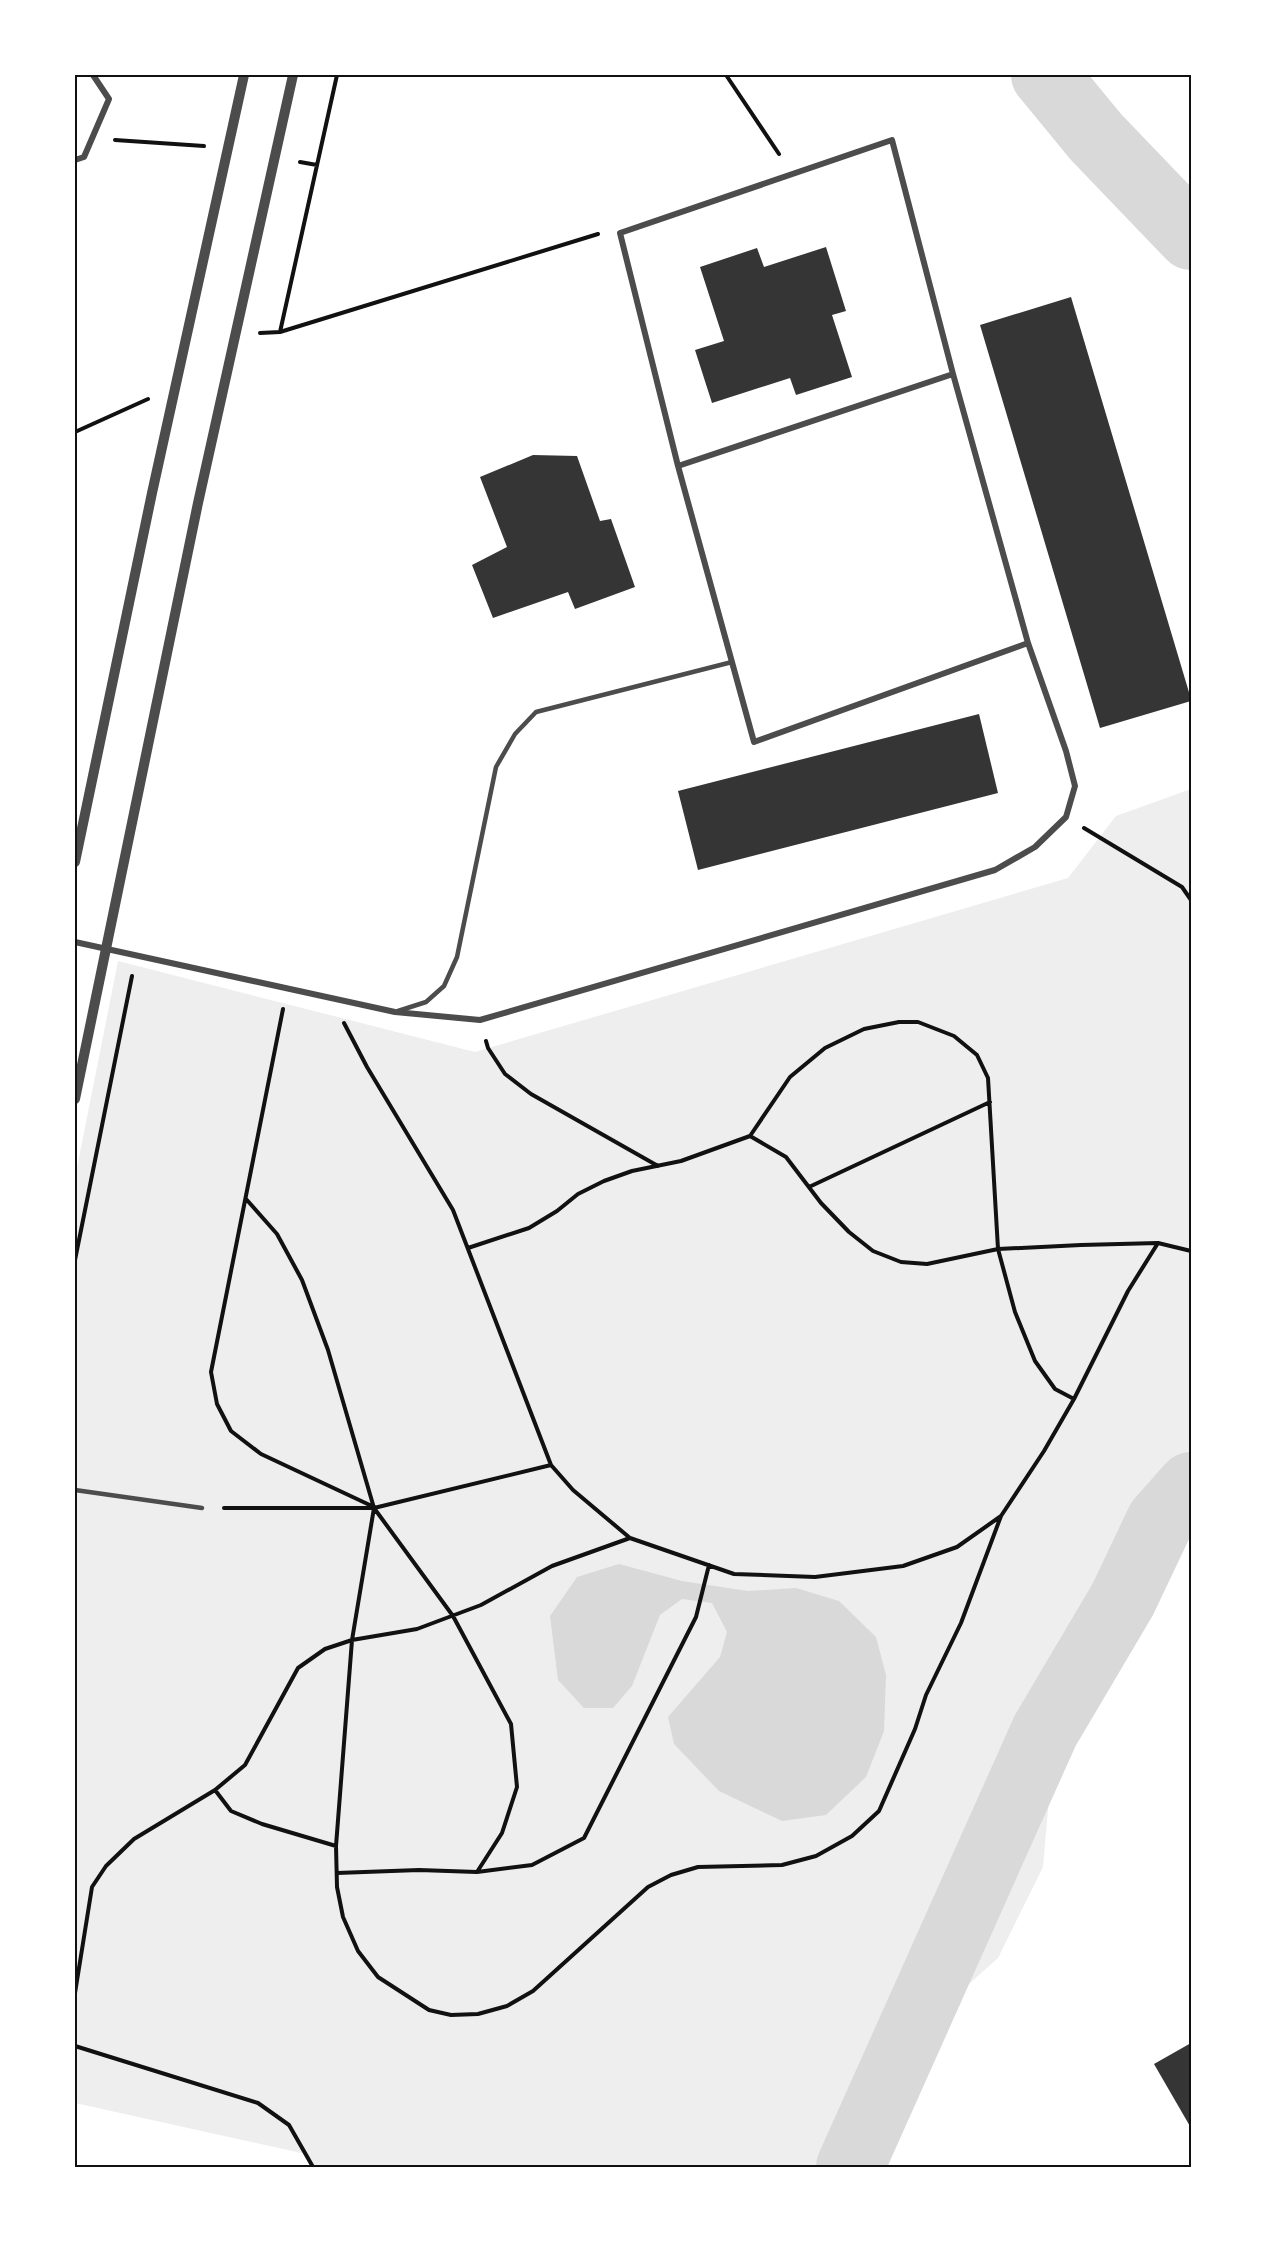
<svg xmlns="http://www.w3.org/2000/svg" width="1266" height="2242" font-family="Spectral,serif">
<rect width="100%" height="100%" fill="#fff"/>
<!-- green -->
<path fill="#eee" d="M1191,789V1469L1141,1537L1098,1585L1077,1646L1051,1775L1043,1867L998,1958L932,2017L859,2167H313L306,2154L75,2103V1178L118,961L475,1052L1068,878L1116,816Z"/>
<!-- water -->
<path fill="#d9d9d9" d="M619,1564L682,1581L748,1591L796,1588L839,1601L876,1637L886,1675L884,1731L866,1777L826,1815L782,1821L719,1791L674,1744L668,1717L720,1657L727,1632L712,1603L682,1599L660,1615L632,1686L613,1708H584L558,1680L550,1616L577,1577Z"/>
<g fill="none" stroke-linecap="round" stroke-linejoin="round">
<!-- river -->
<path stroke="#d9d9d9" stroke-width="68" d="M1045,75L1096,137L1191,236
M850,2167L1045,1731L1123,1599L1160,1521L1191,1486"/>
</g>
<!-- building -->
<path fill="#353535" d="M826,247L846,311L832,315L852,377L796,395L790,378L712,403L695,350L724,341L700,267L757,248L764,267Z
M1071,297L1191,699V701L1100,728L980,325Z
M533,455L577,456L600,521L611,519L635,587L575,609L568,592L493,618L472,565L507,547L480,477Z
M979,714L998,793L698,870L678,791Z
M1191,2043V2128L1154,2064Z"/>
<g fill="none" stroke-linecap="round" stroke-linejoin="round">
<!-- path -->
<path stroke="#111" stroke-width="4" d="M337,75L280,332L598,234
M726,75L779,154
M115,140L204,146
M300,162L317,165
M260,333L280,332
M75,432L148,399
M1084,828L1182,887L1191,900
M283,1009L211,1372L217,1404L231,1431L261,1454L374,1507
M344,1023L367,1067L453,1210L551,1465L573,1490L630,1538L734,1574L815,1577L903,1566L957,1547L1001,1516
M486,1041L488,1048L505,1074L531,1094L658,1166
M750,1136L786,1157L821,1203L849,1232L873,1251L901,1262L927,1264L998,1249L1081,1245L1158,1243L1191,1251
M809,1187L990,1102
M246,1199L277,1234L302,1280L328,1350L374,1508L453,1616L511,1724L517,1787L502,1833L477,1872
M468,1248L529,1228L557,1211L578,1194L604,1181L632,1171L681,1161L750,1136L790,1077L825,1048L864,1029L899,1022H918L954,1036L977,1055L988,1078L998,1249L1015,1312L1035,1361L1055,1389L1074,1399
M75,1260L132,976
M224,1508H374L551,1465
M374,1508L352,1640L336,1846L337,1887L343,1917L358,1951L378,1977L429,2010L451,2015L478,2014L507,2006L533,1991L648,1887L671,1875L698,1867L782,1865L816,1856L852,1836L879,1811L915,1729L926,1695L961,1623L1001,1516L1044,1451L1074,1399L1128,1291L1158,1243
M215,1790L231,1811L262,1824L336,1846
M337,1873L419,1870L477,1872L532,1865L584,1838L696,1617L709,1565
M75,1993L92,1887L106,1866L134,1839L215,1790L245,1765L298,1668L325,1649L352,1640L417,1629L481,1605L552,1566L630,1538
M75,2046L258,2103L289,2125L313,2167"/>
<!-- service -->
<path stroke="#4c4c4c" stroke-width="4.5" d="M398,1011L426,1002L444,986L457,957L496,767L515,734L536,712L732,662
M75,1490L202,1508"/>
<!-- minor -->
<path stroke="#4c4c4c" stroke-width="6" d="M75,160L84,157L109,99L93,75
M678,466L953,374
M75,942L395,1012L480,1020L995,870L1035,847L1066,817L1075,786L1066,751L1028,643L953,374L892,140L620,233L678,466L754,742L1028,643"/>
<!-- tertiary -->
<path stroke="#4c4c4c" stroke-width="10" d="M75,862L152,493L244,75
M75,1099L198,503L293,75"/>
</g>
<!-- border -->
<rect width="1266" height="2242" fill="none" stroke="#ffffff" stroke-width="153"/>
<rect x="76" y="76" width="1114" height="2090" fill="none" stroke="#111" stroke-width="2"/>
</svg>
